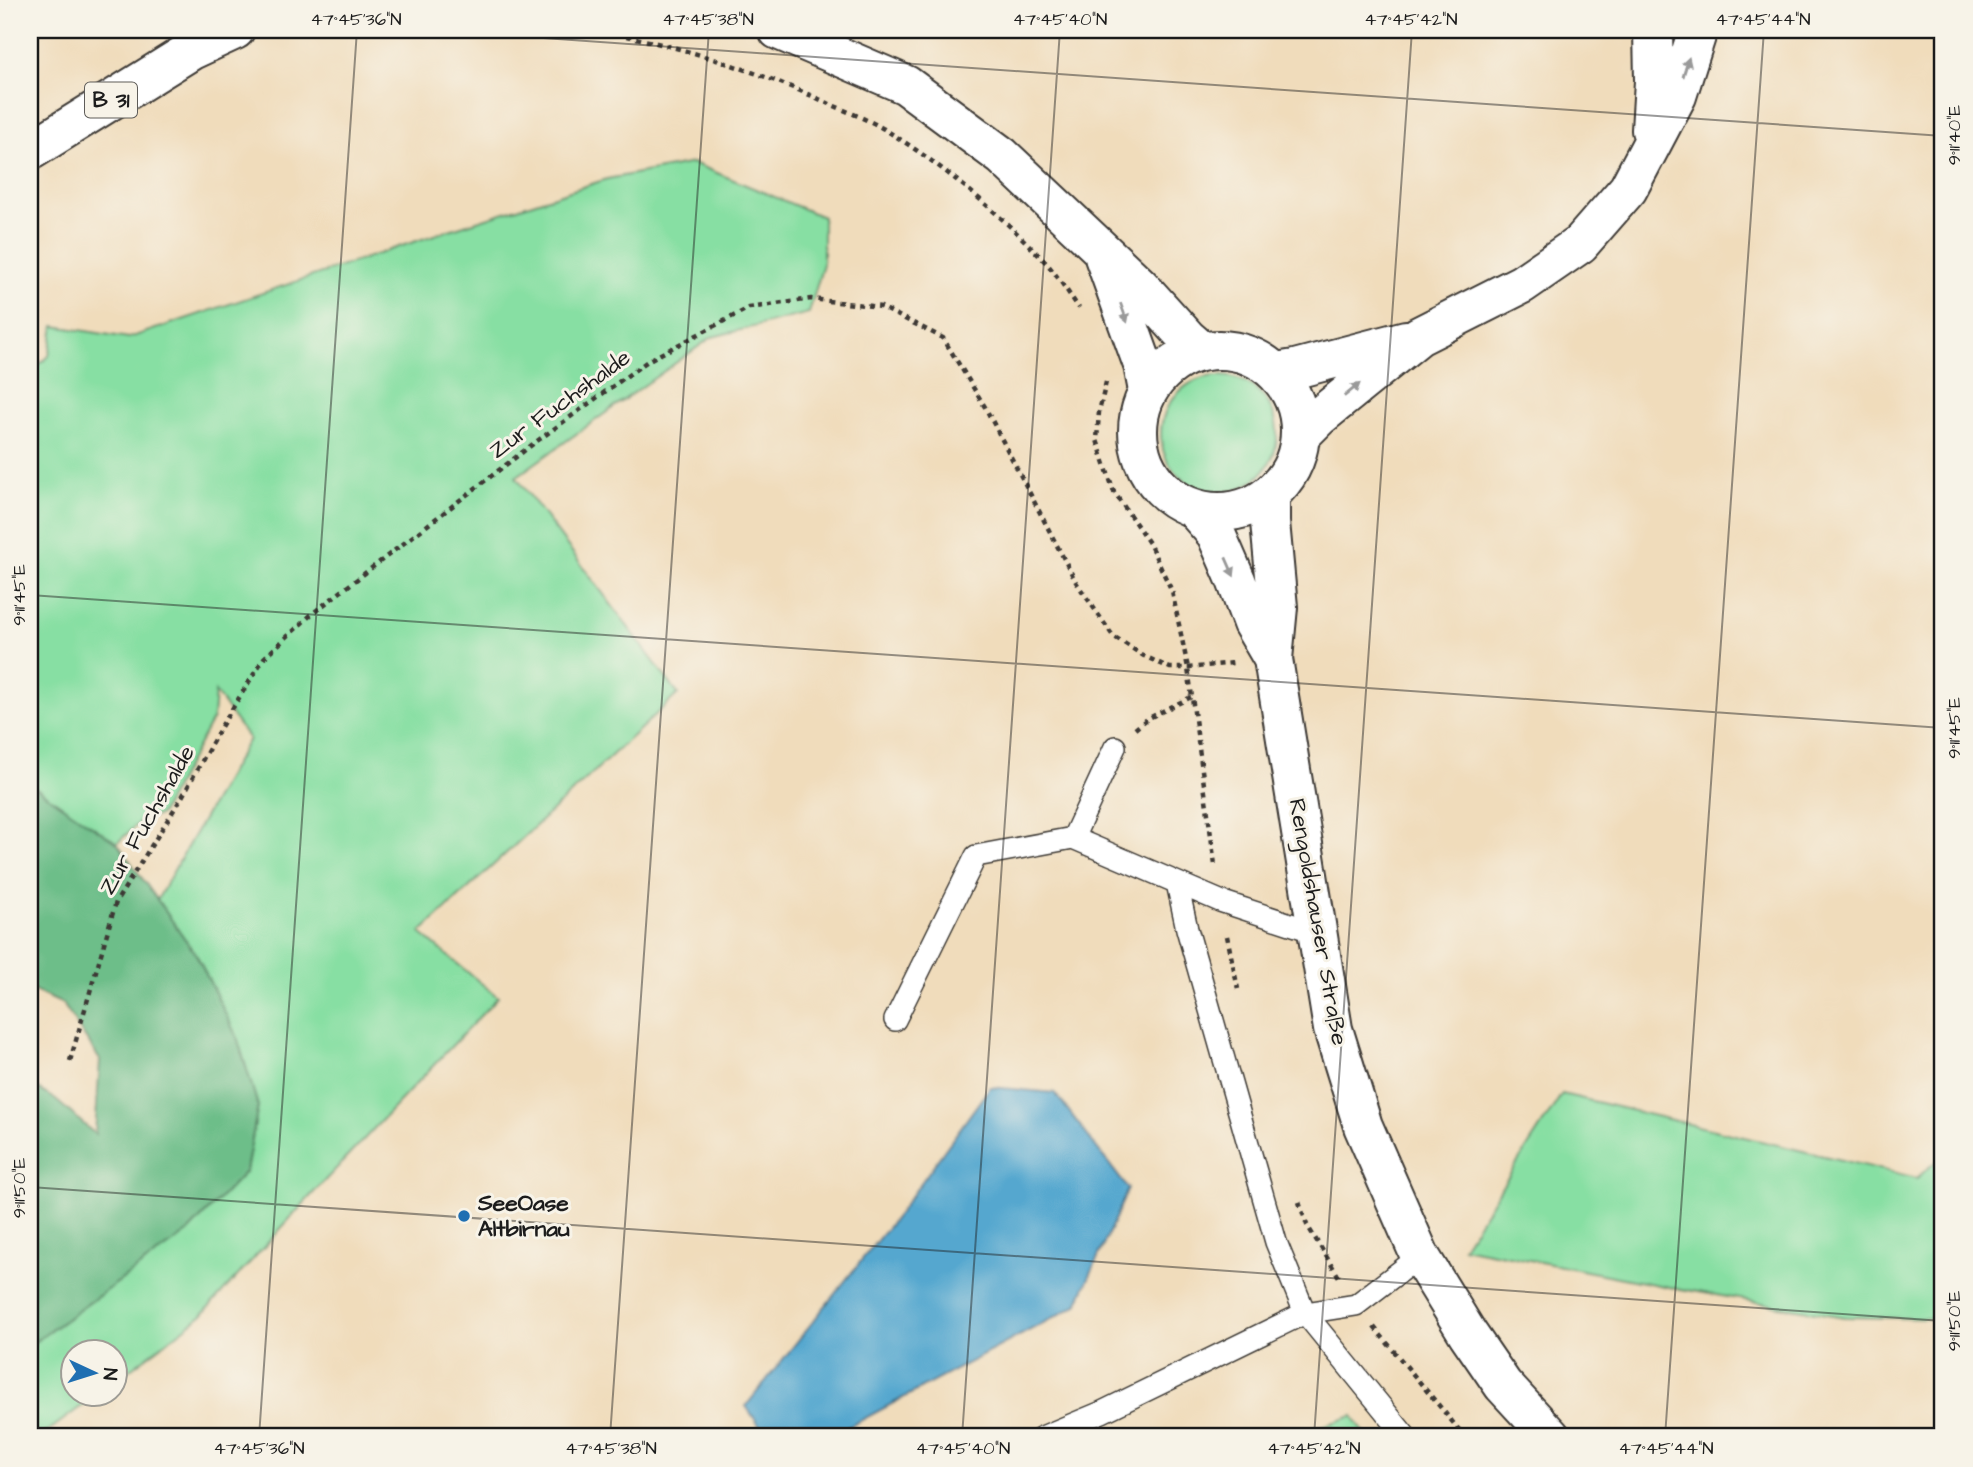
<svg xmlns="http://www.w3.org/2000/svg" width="1973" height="1467" font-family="'Architects Daughter',sans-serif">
<rect width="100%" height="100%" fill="#f7f3e8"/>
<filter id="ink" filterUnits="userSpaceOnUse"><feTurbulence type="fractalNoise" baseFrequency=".0143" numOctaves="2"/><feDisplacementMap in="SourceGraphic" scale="14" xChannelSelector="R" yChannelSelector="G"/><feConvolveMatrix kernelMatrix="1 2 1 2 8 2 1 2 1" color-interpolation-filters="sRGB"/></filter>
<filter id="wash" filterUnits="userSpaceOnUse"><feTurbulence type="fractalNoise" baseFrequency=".00686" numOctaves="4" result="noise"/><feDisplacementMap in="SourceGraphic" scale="28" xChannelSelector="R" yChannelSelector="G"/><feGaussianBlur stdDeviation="1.57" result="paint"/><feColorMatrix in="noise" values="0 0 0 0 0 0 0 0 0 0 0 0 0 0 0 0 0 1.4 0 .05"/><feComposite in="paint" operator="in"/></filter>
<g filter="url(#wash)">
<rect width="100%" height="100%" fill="#f0dcbb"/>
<!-- green -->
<path fill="#87dfa3" stroke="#527e60" stroke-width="2" d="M693,163L823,217V264L809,313L712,337L516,477L678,694L420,933L498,997L316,1190L202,1315L116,1380V1352H74V1394H98L40,1437H30V1345L188,1232L246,1171L258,1106L236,1037L197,956L157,900L249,739L215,692L213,718L160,815L142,820L117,843L30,784V372L49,356L54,326L129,338L449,230L607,179Z
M1161 434a58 58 0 1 1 116 0a58 58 0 1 1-116 0Z
M1562,1094L1917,1178L1943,1155V1319L1844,1317L1669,1287L1463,1247Z
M1353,1416L1367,1437H1288Z"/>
<!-- forest -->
<path fill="#6dbe89" stroke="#446d52" stroke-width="2" d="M30,784L117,843L197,956L237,1037L258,1106L246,1171L188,1232L30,1345V1084L56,1100L95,1134L100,1060L63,1004L30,989Z"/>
<!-- water -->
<path fill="#54a7cf" stroke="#386276" stroke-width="2" d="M990,1087L1055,1093L1128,1189L1077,1305L830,1437H767L746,1406L902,1209Z"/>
</g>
<g filter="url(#ink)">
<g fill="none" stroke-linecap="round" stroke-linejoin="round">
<defs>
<path id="lane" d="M1073,838L1115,747
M1177,883L1187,929L1276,1242L1305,1313L1406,1437
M895,1020L976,856L1073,838L1220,901L1318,933
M1042,1437L1102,1412L1305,1313L1356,1305L1420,1256"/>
<path id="secondary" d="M778,30L906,85L1002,156L1139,285L1187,338L1202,351
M1104,257L1143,365L1148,391
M1138 431a81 81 0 1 1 162 0a81 81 0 1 1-162 0Z
M1270,496V522L1278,607L1273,659L1333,1029L1363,1126L1420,1256L1468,1334L1503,1385L1551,1437
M1194,509L1216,534L1236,580L1252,623L1273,659"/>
<path id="primary" d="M1651,130L1654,81L1653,30
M30,151L192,50L235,30
M1276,372L1295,369L1406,340
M1301,435L1319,417L1419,336L1522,284L1580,244L1628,189L1677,96L1698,30"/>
</defs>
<!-- lane casing -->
<use href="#lane" stroke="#3c3934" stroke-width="24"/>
<!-- secondary casing -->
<use href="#secondary" stroke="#3c3934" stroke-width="42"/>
<!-- primary casing -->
<use href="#primary" stroke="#3c3934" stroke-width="42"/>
<!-- path -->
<path stroke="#3c3934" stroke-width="4.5" stroke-dasharray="5 5" stroke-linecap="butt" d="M597,30C678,45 756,70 830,104C848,112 867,119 884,129C944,166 1000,213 1048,265C1059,278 1069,294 1079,308
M1106,382L1099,412L1097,440L1114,492L1149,543L1172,591L1188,668L1215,865
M1135,729L1147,719L1191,697
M1227,936L1238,989
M70,1061L116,902L182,797L222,725L264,658L313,613L533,444L649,360L749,308L811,299L881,307L943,338L985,407L1076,582L1113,636L1144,656L1170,668H1188L1233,663
M1299,1202L1307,1225L1339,1277
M1374,1327L1465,1437"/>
<!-- lane -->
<use href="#lane" stroke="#fff" stroke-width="21"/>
<!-- secondary -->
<use href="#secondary" stroke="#fff" stroke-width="38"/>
<!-- primary -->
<use href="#primary" stroke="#fff" stroke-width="38"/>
</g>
<!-- one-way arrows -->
<defs><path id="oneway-solid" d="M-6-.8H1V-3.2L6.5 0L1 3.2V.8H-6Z" transform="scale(1.75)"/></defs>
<g fill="#999">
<use href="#oneway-solid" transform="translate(1686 67) rotate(-73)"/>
<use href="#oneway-solid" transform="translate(1124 313) rotate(70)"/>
<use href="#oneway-solid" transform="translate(1352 390) rotate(-39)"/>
<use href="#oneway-solid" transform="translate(1230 567) rotate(66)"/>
</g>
</g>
<!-- ticks -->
<path fill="none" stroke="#1c1c1c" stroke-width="2" stroke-opacity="0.45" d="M429,30L1943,136M30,595L1943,728M30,1187L1943,1321M259,1437L357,30M610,1437L709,30M962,1437L1060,30M1314,1437L1412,30M1665,1437L1764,30"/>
<!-- markers -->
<circle fill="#1f6fb2" stroke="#f7f3e8" stroke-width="2.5" cx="464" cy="1216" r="7"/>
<g text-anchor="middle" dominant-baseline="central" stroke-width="6" stroke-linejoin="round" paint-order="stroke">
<!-- shield labels -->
<rect fill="#f7f3e8" stroke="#5e5c59" stroke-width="2" x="85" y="82.5" width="52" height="35" rx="5"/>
<g font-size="21" font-weight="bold" fill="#1c1c1c">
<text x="111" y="100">B 31</text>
</g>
<!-- street labels -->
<g font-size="23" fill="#1c1c1c" stroke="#f7f3e8">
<text transform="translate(560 404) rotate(-36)">Zur Fuchshalde</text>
<text transform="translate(147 820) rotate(-60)">Zur Fuchshalde</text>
<text transform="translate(1318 922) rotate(80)">Rengoldshauser Straße</text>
</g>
<!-- poi labels -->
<g font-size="23" font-weight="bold" fill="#1c1c1c" stroke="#f7f3e8" text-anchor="start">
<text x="478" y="1203">SeeOase<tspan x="478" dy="26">Altbirnau</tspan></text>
</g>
</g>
<!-- margin -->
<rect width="1973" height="1467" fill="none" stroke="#f7f3e8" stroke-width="77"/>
<!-- north arrow -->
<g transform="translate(94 1373) rotate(94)"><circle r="33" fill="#f7f3e8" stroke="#9f9d96" stroke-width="2"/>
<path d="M0-5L12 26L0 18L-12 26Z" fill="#1f6fb2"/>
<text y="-10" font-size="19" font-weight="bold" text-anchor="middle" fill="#1c1c1c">N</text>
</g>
<rect x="38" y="38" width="1896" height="1390" fill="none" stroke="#1c1c1c" stroke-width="2.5"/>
<g font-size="18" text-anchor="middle" fill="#1c1c1c">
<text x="356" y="25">47°45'36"N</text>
<text x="708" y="25">47°45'38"N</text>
<text x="1060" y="25">47°45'40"N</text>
<text x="1411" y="25">47°45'42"N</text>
<text x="1763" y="25">47°45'44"N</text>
<text transform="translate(1954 135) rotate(-90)" y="6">9°11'40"E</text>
<text transform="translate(19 595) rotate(-90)" y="6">9°11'45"E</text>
<text transform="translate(1954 728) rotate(-90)" y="6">9°11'45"E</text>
<text transform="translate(19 1188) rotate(-90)" y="6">9°11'50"E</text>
<text transform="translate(1954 1321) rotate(-90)" y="6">9°11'50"E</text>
<text x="259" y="1454">47°45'36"N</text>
<text x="611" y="1454">47°45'38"N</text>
<text x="963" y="1454">47°45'40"N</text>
<text x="1314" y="1454">47°45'42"N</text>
<text x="1666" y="1454">47°45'44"N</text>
</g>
</svg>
